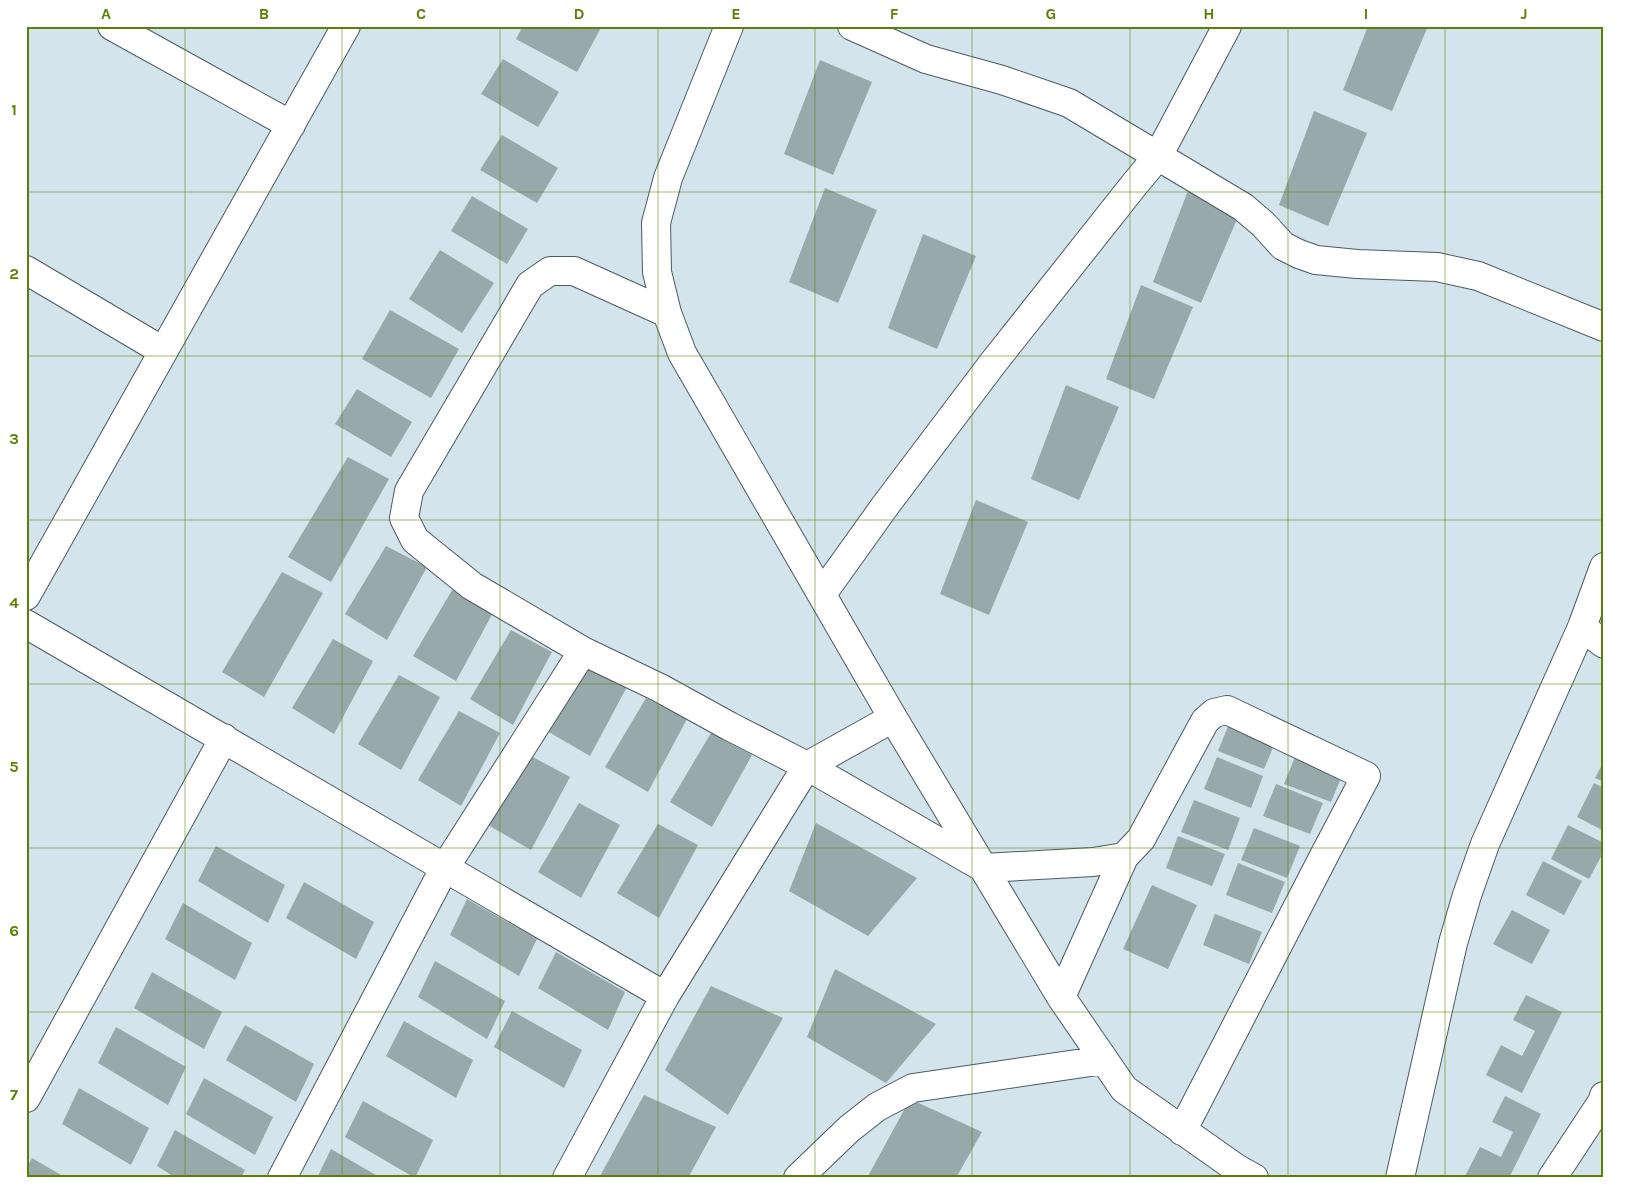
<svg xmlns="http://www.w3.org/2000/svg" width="1630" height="1204" font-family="Karla,sans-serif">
<rect width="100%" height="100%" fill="#d3e4ec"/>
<!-- building -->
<path fill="#97a9ab" d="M523,26H602L577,72L516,39Z
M1368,26H1428L1392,111L1343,90Z
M503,59L559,92L538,127L481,94Z
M820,60L872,82L833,175L784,154Z
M1314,111L1367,133L1328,226L1279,205Z
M502,135L558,168L537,203L480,170Z
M825,188L877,210L838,303L789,282Z
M1189,188L1241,210L1201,303L1153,282Z
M472,196L528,229L507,264L451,231Z
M923,234L976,256L937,349L888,328Z
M440,250L494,283L462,333L409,299Z
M1141,285L1193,307L1154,399L1106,379Z
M390,310L459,349L431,398L362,359Z
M1066,385L1119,407L1079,500L1031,479Z
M357,389L412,422L391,457L335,424Z
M348,457L389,479L331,582L288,557Z
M976,500L1028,522L989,615L940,594Z
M386,546L427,567L387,640L345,614Z
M282,572L323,593L264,697L222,672Z
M454,587L495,609L456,681L413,656Z
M511,630L552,652L513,725L470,699Z
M333,639L373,661L334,734L292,708Z
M588,662L629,683L590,756L547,731Z
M399,675L440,697L401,770L358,744Z
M646,698L687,719L648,792L605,767Z
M459,711L500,733L461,806L418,780Z
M1231,719L1277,738L1264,769L1218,751Z
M711,733L752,755L712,827L670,802Z
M1297,752L1344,771L1331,802L1284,784Z
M529,755L570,777L531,850L488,825Z
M1217,757L1263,776L1251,808L1204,789Z
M1604,761V782L1595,778Z
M1594,783L1604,788V831L1577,817Z
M1276,784L1323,803L1310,834L1263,816Z
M1194,800L1240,818L1228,850L1181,832Z
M579,803L620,825L581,898L538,872Z
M816,823L917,878L868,936L789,891Z
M658,824L698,845L659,918L617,893Z
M1568,825L1604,843V851L1589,879L1551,859Z
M1254,828L1300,846L1287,878L1241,860Z
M1178,836L1225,854L1212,886L1166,868Z
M216,846L285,885L268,923L198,881Z
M1543,861L1582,881L1564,915L1526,895Z
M1238,863L1285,882L1272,913L1226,895Z
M304,882L374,922L356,959L286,918Z
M1152,885L1197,905L1168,969L1123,949Z
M467,899L537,939L519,976L450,935Z
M183,903L252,943L235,980L165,939Z
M1512,910L1550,930L1532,964L1493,944Z
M1215,914L1262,932L1249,964L1203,945Z
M556,952L625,992L608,1030L538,988Z
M435,961L505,1001L487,1039L418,997Z
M835,969L936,1024L886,1083L807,1037Z
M152,972L222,1012L204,1049L134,1008Z
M711,986L783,1018L728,1115L665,1070Z
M1526,995L1562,1012L1522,1093L1486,1075L1501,1045L1522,1056L1535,1031L1513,1020Z
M512,1011L582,1050L564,1088L494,1047Z
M404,1021L473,1060L456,1098L386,1056Z
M245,1025L314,1064L296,1102L226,1060Z
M116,1027L186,1067L168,1105L98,1063Z
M204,1078L273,1117L255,1155L186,1114Z
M79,1088L149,1128L131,1165L62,1124Z
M644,1095L716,1127L688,1178H599Z
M1505,1096L1541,1114L1509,1178H1468L1465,1176L1480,1147L1501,1157L1513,1132L1492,1122Z
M910,1099L982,1132L956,1178H867Z
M363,1101L433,1140L415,1178L345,1137Z
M175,1130L245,1170L241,1178H176L157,1166Z
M331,1149L381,1178H317Z
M32,1158L66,1178H26V1169Z"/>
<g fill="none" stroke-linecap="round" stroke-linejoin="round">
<defs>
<path id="minor" d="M112,26L291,125
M729,26L668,178L656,223L657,272L667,313L682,353L893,718L1061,997L1124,1089L1236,1168L1254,1178
M852,26L926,59L1002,80L1069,103L1243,207L1263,224L1283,246L1299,254L1316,260L1357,264L1437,267L1478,276L1604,327
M26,270L163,351
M667,313L574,271H550L530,285L409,491L404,518L415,540L472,586L583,651L660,688L729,726L807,766L984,868L1093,862L1124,857L1141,839L1205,721L1214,713L1227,710L1366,776L1326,852L1182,1131
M822,594L885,506L993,363L1134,185L1158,156L1227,26
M26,596L346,26
M26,624C240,747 452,873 665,996
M1582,627L1604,644
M1061,997L1124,857
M26,1098L224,738
M282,1178L444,869L583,651
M567,1178L665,996L807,766L893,718
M798,1178L849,1129L877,1107L913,1088L1104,1060
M1400,1178L1453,943L1467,895L1485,844L1582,627L1604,567
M1552,1178L1602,1102L1604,1096"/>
</defs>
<!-- minor casing -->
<use href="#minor" stroke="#4c5a61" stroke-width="30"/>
<!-- minor -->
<use href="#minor" stroke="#fff" stroke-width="28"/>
</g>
<!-- grid -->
<path fill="none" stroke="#5a8101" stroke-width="1" stroke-opacity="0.55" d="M185,26V1178M342,26V1178M500,26V1178M658,26V1178M815,26V1178M972,26V1178M1130,26V1178M1288,26V1178M1445,26V1178M26,192H1604M26,356H1604M26,520H1604M26,684H1604M26,848H1604M26,1012H1604"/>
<!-- border -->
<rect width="1630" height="1204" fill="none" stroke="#ffffff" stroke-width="55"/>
<rect x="28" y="28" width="1574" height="1148" fill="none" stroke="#5a8101" stroke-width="2"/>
<g font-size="16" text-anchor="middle" font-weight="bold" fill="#5a8101">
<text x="106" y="19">A</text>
<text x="264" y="19">B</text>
<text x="421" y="19">C</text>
<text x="579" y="19">D</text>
<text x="736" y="19">E</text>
<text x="894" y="19">F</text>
<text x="1051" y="19">G</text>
<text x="1209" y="19">H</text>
<text x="1366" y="19">I</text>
<text x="1524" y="19">J</text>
<text x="14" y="115">1</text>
<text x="14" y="279">2</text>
<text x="14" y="444">3</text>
<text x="14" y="608">4</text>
<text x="14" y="772">5</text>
<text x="14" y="936">6</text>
<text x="14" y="1100">7</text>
</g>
</svg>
